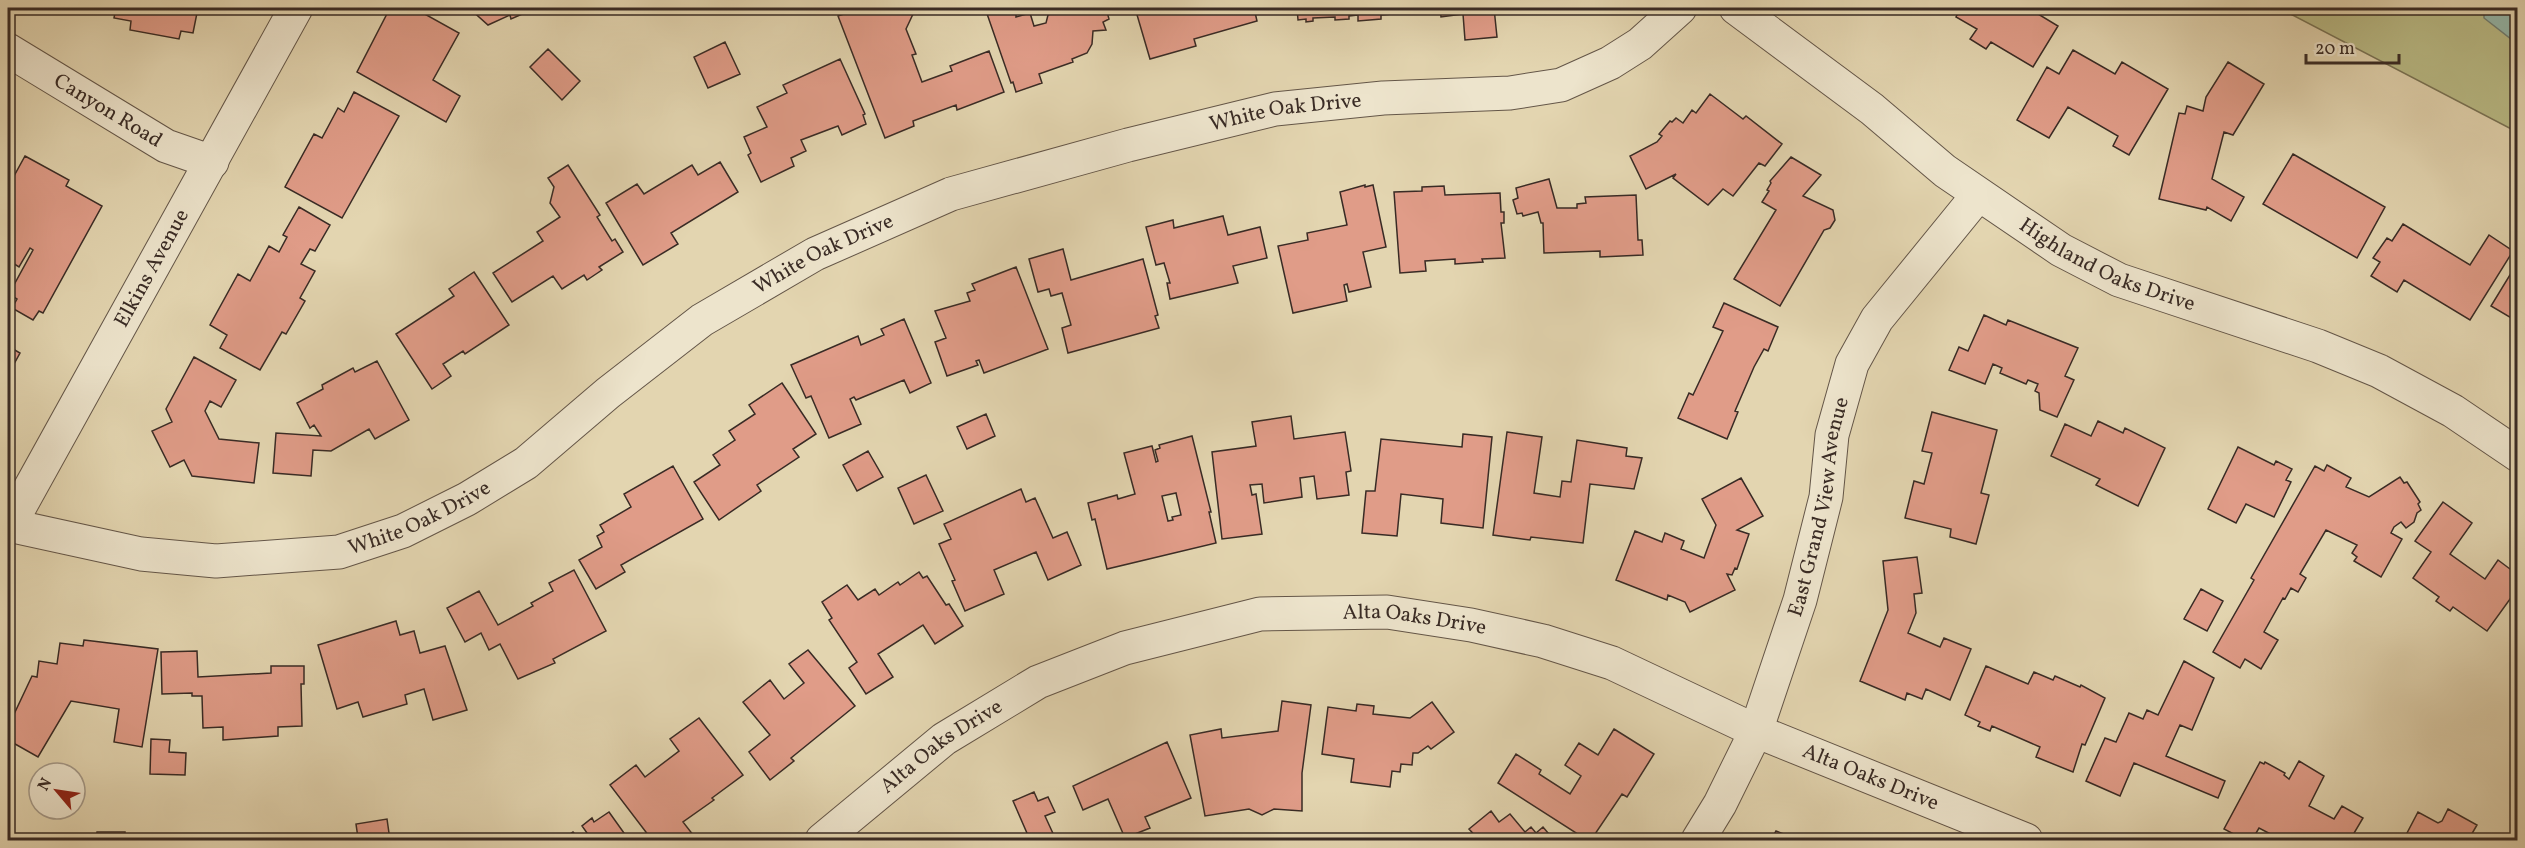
<svg xmlns="http://www.w3.org/2000/svg" width="2525" height="848" font-family="Vollkorn,serif">
<rect width="100%" height="100%" fill="#e3d5b0"/>
<filter id="stains"><feTurbulence type="fractalNoise" baseFrequency=".00333" numOctaves="4"/><feColorMatrix values="0 0 0 0 .2 0 0 0 0 .09 0 0 0 0 .02 0 0 0 .5 -.17"/></filter>
<radialGradient id="worn" r=".72"><stop offset=".6" stop-color="#630" stop-opacity="0"/><stop offset="1" stop-color="#630" stop-opacity=".3"/></radialGradient>
<!-- green -->
<path fill="#babc87" stroke="#7a7456" stroke-width="1.5" d="M2279,8H2517V132Z"/>
<!-- water -->
<path fill="#95b9ac" stroke="#708076" stroke-width="1.5" d="M2484,8H2517V41L2511,39L2484,18Z"/>
<!-- building -->
<path fill="#e09c88" stroke="#392b25" stroke-width="1.5" fill-rule="evenodd" d="M116,8H198L193,33L181,31L179,39L130,30L131,21L114,18Z
M390,8H414L459,33L433,80L460,96L446,122L357,72Z
M469,8H536L511,19L510,15L488,25Z
M861,8H925L914,12L906,29L916,54L912,55L922,82L952,71L950,66L989,51L1004,92L957,110L956,105L913,121L914,126L885,138L838,16Z
M985,8H1016V17L1030,13L1034,26L1046,23L1048,15L1054,12L1052,8H1106L1109,19L1103,22L1106,30L1093,31L1092,44L1087,53L1072,59L1073,62L1039,74L1042,83L1016,92L1013,82L1011,83Z
M1135,8H1254L1257,21L1194,39L1196,46L1150,59Z
M1297,8H1391L1392,14L1381,15V19L1358,21V15L1349,16V19L1335,20V17L1313,18V21L1306,22V19L1298,20Z
M1440,8H1494L1497,37L1465,40L1463,14L1441,17Z
M1961,8H2033L2040,11L2038,14L2058,26L2033,67L1991,42L1986,49L1970,39L1977,29L1956,17Z
M725,42L740,74L708,88L694,57Z
M548,49L580,81L562,100L530,67Z
M2073,50L2115,74L2122,62L2168,89L2129,155L2113,146L2118,136L2068,107L2049,138L2017,120L2047,67L2059,74Z
M840,59L865,114L863,115L866,124L842,135L838,126L801,140L806,151L791,158L794,166L761,182L748,155L751,153L744,137L767,127L757,107L787,93L783,85Z
M2228,62L2264,84L2233,135L2224,132L2212,179L2244,197L2231,221L2207,207L2206,210L2159,199L2179,113L2185,114L2187,106L2203,111L2206,97Z
M354,92L399,116L342,218L285,187L314,134L322,138L338,108L344,112Z
M1710,94L1743,119L1746,116L1782,144L1765,166L1759,163L1733,196L1723,189L1708,205L1673,178L1676,174L1646,189L1630,156L1657,142L1662,136L1659,134L1670,121L1672,122L1676,118L1683,123L1692,110L1696,113Z
M2293,154L2385,207L2357,258L2263,204Z
M25,156L69,180L66,186L102,206L43,313L39,311L33,320L12,308L17,299L9,294L33,250L30,248L19,267L8,260V187Z
M1791,157L1821,175L1803,196L1833,210L1835,220L1830,228L1824,230L1780,306L1734,279L1776,210L1762,202L1769,191L1767,190L1771,183L1770,181Z
M720,162L738,192L671,233L678,244L643,265L606,203L637,184L644,194L692,165L698,175Z
M568,165L600,215L597,217L612,241L615,239L623,252L599,267L602,270L587,280L584,275L562,289L553,276L512,302L493,273L543,241L537,232L560,217L550,203L554,187L548,178Z
M1549,179L1557,208H1577V204L1586,203L1585,197L1636,195L1638,240H1642L1643,255L1600,257V251L1544,253L1543,223H1541L1538,212L1523,216L1522,213L1517,214L1513,200L1518,198L1516,188Z
M1365,185V187L1373,185L1386,247L1363,252L1371,287L1349,292L1347,284L1344,285L1347,301L1293,313L1278,246L1308,240L1307,233L1347,225L1340,192Z
M1444,186L1445,195L1500,193L1501,212H1504V223H1501L1505,258L1482,259L1483,262L1455,264V259L1425,261L1426,271L1400,273L1394,192L1422,191V187Z
M299,207L330,225L315,251L310,249L301,264L315,271L300,298L305,301L286,334L282,332L260,370L220,348L227,335L210,325L238,274L250,281L269,246L279,252L287,237L283,235Z
M1223,216L1228,235L1260,227L1267,258L1233,266L1238,283L1170,299L1167,283H1170L1164,263L1156,265L1146,227L1173,220L1174,228Z
M2403,224L2470,265L2489,235L2513,251L2470,320L2404,280L2397,292L2371,276L2380,262L2373,258L2387,238L2392,241Z
M1063,249L1071,280L1143,259L1158,315L1155,316L1159,328L1068,353L1062,328L1071,325L1062,293L1051,296L1049,289L1038,292L1029,259Z
M2516,265L2518,266V322L2491,306Z
M1016,267L1048,349L984,373L979,360L976,361L978,365L947,376L935,342L946,338L935,311L970,301L967,293L975,290L972,284Z
M474,272L509,325L465,354L463,351L443,364L451,376L432,389L396,334L454,296L449,289Z
M1724,303L1778,327L1768,351L1764,349L1754,367L1735,411L1738,412L1727,439L1678,418L1689,393L1693,395L1723,331L1713,327Z
M1984,315L2006,325L2008,320L2078,348L2065,376L2074,380L2057,417L2040,410L2039,393L2035,391L2038,384L2028,380L2026,384L2000,373L2002,368L1993,364L1985,384L1949,370L1959,347L1968,351Z
M904,319L931,383L910,393L904,380L856,400L854,397L850,399L861,424L829,438L811,396L806,398L791,365L858,336L861,345L884,335L881,329Z
M8,346L20,353L8,375Z
M194,357L236,380L221,407L210,401L205,411L219,439L259,443L254,483L192,476L184,460L170,467L152,431L172,422L166,409Z
M377,361L409,420L375,439L369,429L331,451L313,450L311,476L273,473L276,433L321,436L314,425L310,428L297,403L323,389L322,385L353,368L355,372Z
M782,383L816,434L793,449L799,457L757,485L761,491L719,520L694,482L720,465L713,455L735,440L729,431L755,414L749,405Z
M1932,412L1997,430L1981,493L1989,495L1976,544L1950,537L1951,529L1905,518L1914,481L1924,484L1932,453L1922,451Z
M986,414L995,436L967,449L957,427Z
M1291,416L1294,439L1345,432L1351,471L1346,472L1349,495L1317,499L1314,476L1300,478L1302,497L1264,503L1262,484L1250,485L1252,495L1256,494L1262,534L1222,539L1212,452L1256,446L1252,422Z
M2098,421L2123,433L2125,428L2165,448L2138,506L2096,485L2100,479L2051,456L2065,424L2091,436Z
M1507,432L1542,437L1534,493L1560,497L1562,481L1571,482L1577,440L1627,448L1626,456L1642,458L1634,489L1590,484L1583,543L1531,537L1530,540L1493,535Z
M1463,434L1492,437L1483,528L1441,523L1443,499L1401,494L1397,536L1362,533L1366,491H1375L1381,439L1462,447Z
M1192,436L1211,512H1209L1216,543L1107,569L1095,519L1092,520L1088,503L1117,495L1118,499L1135,494L1124,453L1152,446L1156,462L1158,461L1155,450L1160,448L1159,445ZM1176,493L1181,515L1172,517L1173,520L1168,521L1162,496Z
M2238,447L2274,465L2276,461L2292,469L2286,480L2291,482L2274,517L2246,504L2236,523L2208,509Z
M868,451L883,477L857,491L843,465Z
M2327,465L2351,478L2346,487L2369,497L2400,477L2404,483L2407,482L2420,502L2418,504L2421,510L2417,513L2414,522L2406,528L2401,522L2394,527L2391,533L2402,539L2381,577L2354,561L2357,557L2352,553L2357,545L2326,530L2300,574L2306,578L2298,592L2291,588L2285,599L2283,598L2264,632L2278,640L2261,669L2245,659L2240,668L2213,652L2254,580L2251,578L2315,466L2324,471Z
M673,466L703,519L621,565L625,572L596,589L579,560L602,547L597,536L604,532L600,525L631,507L624,494Z
M926,475L943,511L914,524L898,488Z
M1741,478L1763,516L1737,530L1749,534L1737,569L1735,568L1732,575L1727,574L1735,590L1690,612L1685,602L1668,595L1667,600L1616,580L1635,531L1662,542L1665,533L1684,541L1681,549L1704,558L1716,525L1702,499Z
M1021,489L1026,502L1035,498L1053,538L1067,532L1081,565L1048,580L1036,552L994,570L1004,594L965,611L952,581L955,580L939,544L951,539L944,524Z
M2443,502L2472,523L2450,554L2485,579L2498,560L2518,575V588L2487,631L2453,607L2450,611L2436,601L2439,597L2413,578L2431,552L2415,541Z
M1917,557L1922,593L1914,594L1916,613L1908,633L1940,647L1944,638L1971,649L1950,700L1926,689L1922,699L1907,693L1905,700L1860,681L1888,610L1883,561Z
M574,570L606,631L553,659L555,663L518,679L500,644L489,650L481,633L465,642L447,608L479,591L498,625L533,606L531,603L553,591L549,583Z
M919,572L923,578L927,576L946,605L949,604L963,626L935,644L923,625L878,654L893,677L866,694L849,668L857,662L829,620L832,618L822,602L847,585L858,600L875,589L879,595L898,582L900,585Z
M2201,589L2223,601L2207,631L2184,619Z
M396,621L400,635L414,631L420,653L445,646L467,710L433,720L424,689L405,695L407,704L363,717L358,702L337,709L318,645Z
M84,640L158,649L142,747L114,742L119,709L71,701L38,757L8,740V727L32,676L37,677L39,661L57,664L60,643L83,646Z
M808,650L855,706L791,758L794,761L770,780L749,752L770,735L743,702L770,680L784,699L804,683L789,664Z
M197,651L198,677L271,673V666H304V684H301L302,726L278,727V736L223,740V727L203,728L202,696H192V693L162,694L161,652Z
M2184,661L2214,678L2192,730L2180,725L2166,756L2225,781L2218,798L2134,763L2120,796L2086,781L2105,738L2116,742L2129,713L2143,719L2147,710L2158,715Z
M1986,666L2028,684L2034,672L2053,680L2055,676L2080,687L2081,685L2105,698L2085,745L2082,744L2073,772L2036,757L2040,747L1992,726L1990,731L1978,726L1980,722L1965,715Z
M1282,701L1311,705L1302,773V811L1274,809L1262,815L1249,809L1205,816L1190,735L1221,729L1222,738L1278,731Z
M1432,702L1454,732L1431,749L1428,746L1418,753H1413L1412,765L1401,764L1400,772L1392,771L1390,787L1351,782L1354,759L1322,754L1328,707L1356,711L1357,704L1374,706L1373,714L1410,718Z
M699,718L743,775L712,798L714,800L683,822L697,840H652L610,785L636,765L645,777L679,751L670,739Z
M1614,729L1654,754L1627,797L1622,794L1591,840H1587L1498,783L1516,754L1541,770L1539,774L1570,794L1581,776L1565,765L1579,743L1598,755Z
M151,739L170,740L169,752L186,753L185,775L150,774Z
M1167,742L1191,798L1145,817L1150,828L1125,838L1108,799L1083,810L1073,786Z
M2299,761L2324,776L2309,806L2334,819L2342,806L2363,818L2350,840H2282L2259,828L2252,840H2245L2224,829L2260,762L2264,764L2265,762L2285,773L2284,775L2289,779Z
M1034,792L1038,801L1048,797L1055,812L1045,816L1056,840H1030L1013,801Z
M2448,809L2477,825L2470,837L2476,840H2405L2408,836L2406,835L2418,812L2438,823L2442,821Z
M1491,811L1499,822L1510,814L1525,832L1531,827L1536,833L1543,827L1554,840H1479L1469,829Z
M609,812L629,840H592L582,826L592,818L594,822Z
M387,819L390,840H338L358,838L356,824Z
M1776,831L1799,840H1771Z
M97,832H125V840H39L96,839Z
M573,832L580,840H565L564,838Z"/>
<g fill="none" stroke-linecap="round" stroke-linejoin="round">
<defs>
<g id="minor">
<path id="s1" d="M1736,8L1872,109L1945,171L2061,250L2119,280L2318,346L2379,371L2453,411L2518,455"/>
<path id="s2" d="M8,50L166,146L212,162"/>
<path id="s3" d="M8,525L141,554L216,561L339,552L403,531L467,499L526,463L608,393L702,320L815,254L951,194L1128,145L1275,109L1383,98L1510,93L1561,85L1610,63L1640,44L1680,8"/>
<path id="s4" d="M8,528L296,8"/>
<path id="s5" d="M822,840L944,739L1038,682L1125,648L1260,614L1387,612L1471,625L1543,641L1612,663L1756,731L2026,840"/>
<path id="s6" d="M1698,840L1720,804L1756,731L1800,600L1826,497L1832,435L1852,364L1877,319L1978,195"/>
</g>
</defs>
<!-- minor casing -->
<use href="#minor" stroke="#645648" stroke-width="35"/>
<!-- minor -->
<use href="#minor" stroke="#ede4cc" stroke-width="33"/>
</g>
<g text-anchor="middle" dominant-baseline="central" stroke-width="6" stroke-linejoin="round" paint-order="stroke">
<!-- street labels -->
<g font-size="21" fill="#392b25" stroke="#ede4cc">
<text stroke="none"><textPath href="#s2" startOffset="117">Canyon Road</textPath></text>
<text stroke="none"><textPath href="#s3" startOffset="1394">White Oak Drive</textPath></text>
<text stroke="none"><textPath href="#s3" startOffset="908">White Oak Drive</textPath></text>
<text stroke="none"><textPath href="#s1" startOffset="454">Highland Oaks Drive</textPath></text>
<text stroke="none"><textPath href="#s4" startOffset="297">Elkins Avenue</textPath></text>
<text stroke="none"><textPath href="#s6" startOffset="357">East Grand View Avenue</textPath></text>
<text stroke="none"><textPath href="#s3" startOffset="422">White Oak Drive</textPath></text>
<text stroke="none"><textPath href="#s5" startOffset="656">Alta Oaks Drive</textPath></text>
<text stroke="none"><textPath href="#s5" startOffset="152">Alta Oaks Drive</textPath></text>
<text stroke="none"><textPath href="#s5" startOffset="1142">Alta Oaks Drive</textPath></text>
</g>
</g>
<!-- margin -->
<rect width="2525" height="848" fill="none" stroke="#e3d5b0" stroke-width="30"/>
<rect x="9" y="9" width="2507" height="830" fill="none" stroke="#392b25" stroke-width="3"/>
<rect x="15" y="15" width="2495" height="818" fill="none" stroke="#392b25" stroke-width="1.5"/>
<!-- north arrow -->
<g transform="translate(57 791) rotate(299)"><circle r="28" fill="#ede4cc" stroke="#a59a89" stroke-width="1.5"/>
<path d="M0-4.5L10 22L0 15L-10 22Z" fill="#8f2418"/>
<text y="-9" font-size="16" font-weight="bold" text-anchor="middle" fill="#392b25">N</text>
</g>
<!-- scale -->
<path d="M2306 54v9h93v-9" fill="none" stroke="#392b25" stroke-width="3"/>
<text x="2315" y="54" font-size="18" fill="#392b25" stroke="#ede4cc" stroke-width="4.5" paint-order="stroke">20 m</text>
<rect width="100%" height="100%" filter="url(#stains)"/>
<rect width="100%" height="100%" fill="url(#worn)"/>
</svg>
